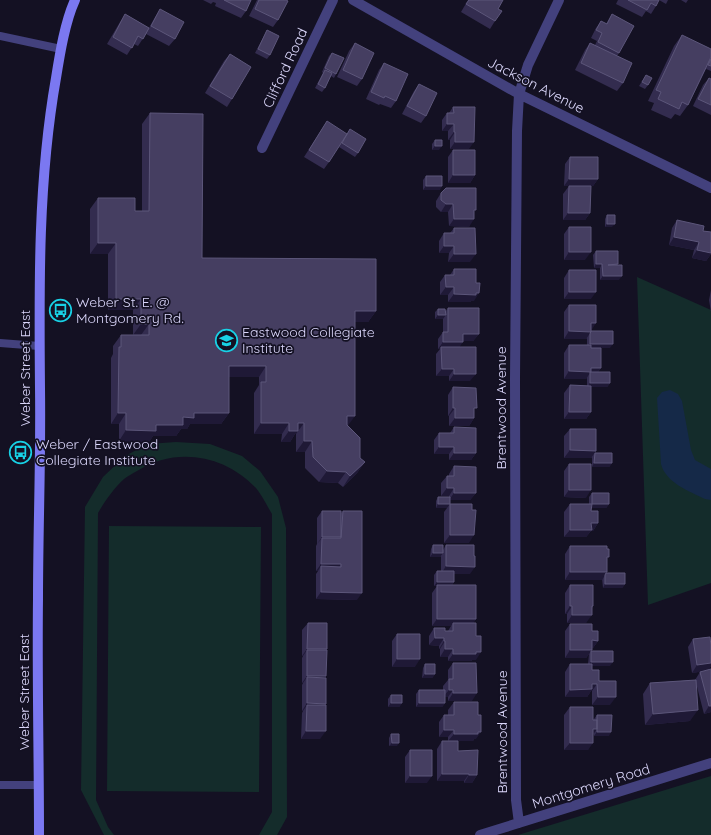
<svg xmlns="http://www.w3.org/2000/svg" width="711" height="835" font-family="Quicksand,sans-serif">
<rect width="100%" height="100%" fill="#141123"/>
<!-- green -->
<path fill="#142c2b" d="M637,277L711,310V583L648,605Z
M176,442L210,444L242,456L260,471L278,497L286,528L287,817L277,835H259L272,812V514C267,506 262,495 256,488C225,455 176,446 137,471C133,473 128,476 124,479C114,488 105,501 98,513L96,800L108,827L114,835H104L81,790L85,507L103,477L125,456L148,444Z
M109,526L261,527L259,792L107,791Z
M711,776V835H518Z"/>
<!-- water -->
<path fill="#152948" d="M670,390L678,394L682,401L691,450L695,460L711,469V500L705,499C689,491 666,483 661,464L657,398L662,392Z"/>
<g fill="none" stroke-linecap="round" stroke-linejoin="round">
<!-- service -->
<path stroke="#43417d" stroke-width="8" d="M0,36L61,49
M0,343L39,346
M0,785H39"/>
<!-- minor -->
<path stroke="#43417d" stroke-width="10" d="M353,0L519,94L711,188
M262,148L333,0
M519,823L516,800L515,379L517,131L519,94L528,65L559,0
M480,835L711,763"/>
<!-- secondary -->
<path stroke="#7b78f1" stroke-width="10" d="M39,835C39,756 37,678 38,599C38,529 41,459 40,388C39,285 38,180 56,78C60,53 65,22 75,0"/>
</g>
<!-- wall -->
<path fill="#332c4f" d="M203,0H251L246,11L241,18L215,6L216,3L213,2L211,4Z
M257,0H286L278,20L273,27L249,16Z
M468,0H502L498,9L495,21L490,29L461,12Z
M618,0H668L666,4L659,0L656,6L651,14L646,11L642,17L616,4Z
M681,0H688L686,3Z
M160,9L175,39L169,46L146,34L138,46L134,44L127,55L107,44L120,22L125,14L149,28L155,17Z
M612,14L619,53L617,56L623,83L617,91L575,70L585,50L590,43L595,45L597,41L591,38L596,28L601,21L606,24Z
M267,30L270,55L267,59L255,53L265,34Z
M682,35L709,61L711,58V71L706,69L688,105L680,116L675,114L671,119L651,110L654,103L648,101L674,46Z
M355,43L362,79L357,86L337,77L349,51Z
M332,53L336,74L334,78L331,76L325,88L322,92L315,88L323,73L322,72L329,56Z
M230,54L232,99L227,107L205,93L224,61Z
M384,63L396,101L391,108L380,104L379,105L366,99L379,70Z
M646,75L648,85L645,89L639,86Z
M709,78L711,79V115L693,106L703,85Z
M419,84L426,116L421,123L402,114L414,91Z
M453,107L469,149H450V140H448V131H442V120L447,113H449Z
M150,113L202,258L376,311L368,322H355L348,426L360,458L365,462L357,473L343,487L338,483L319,482L305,468V452H296V434H295L290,442H281L282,434H254V393L259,385V377H229V413L221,424H190L187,429H181L176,436H153L149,442L119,441V424H111V358L113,354V346L121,335H133V310H108V254H90V209L98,198L135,211H142V124Z
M327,121L329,162L324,169L304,157Z
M350,129L358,153L355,157L339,147Z
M435,140L439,150H432V144Z
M453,150L475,175L470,183H448V157Z
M570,157L598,179L593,186H591L590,213L585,220H563V194L569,186H574H564L565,164Z
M426,176L440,190H423V180Z
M441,193L474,213L469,227L449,226L448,212H441L436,207V201Z
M607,215L612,227H605V219Z
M677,220L703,231L711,232V254L706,261L692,258L694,250L669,245L672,228Z
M569,227L585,260H564V234Z
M454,228L470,262H448L449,253H439V241L444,233H450Z
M596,251L618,264L617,265L619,280H600V268H594L593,255Z
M454,269L474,301H471L470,302H448V295H440V282L445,275H450Z
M569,270L591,299H564V278Z
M711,290V312L709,300Z
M569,305L591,331L610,348H601V368L598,372L610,383L607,387H591V412L586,419H564V393L570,385L587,386V377L586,379H564V353L569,345H587V338L586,339H564V312Z
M448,308L479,334L473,341H463L459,347L470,381H449V376H436V354L440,349H438V339L443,332V319H435V312L438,309L445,312Z
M453,387L474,412V418L469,426H449V416H448V395Z
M454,427L476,453L471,460H449V454H434V440L439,433H450Z
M570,429L596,451L595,453L612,463L609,467H592V457L591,458H564V436Z
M569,464L586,498L564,497V471Z
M454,466L476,493L470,500H450V504L469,543H444V512L447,508H436V501L438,497H449V496H441V483L447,476H449V474Z
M592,493L609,504L606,508H591V511L598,523L593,531H591L586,537H564V512L570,504H589V497Z
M322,511L341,513L343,511L357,600L316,599V574L318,571H316V546L317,544V518Z
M433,545L443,550L446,545L470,574H454V582L452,585L476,619L473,623L476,660H472L471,661H448V657H440V649H439V646L429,645V636L434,628L445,631H448L451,626H432V593L437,586H434V575L437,571H441V556L440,557H430L431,549Z
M570,546L607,560L606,573L625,584L622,588H603L602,578V580H565V554Z
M570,585L593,606L586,623H567V614H565V593Z
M308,623L326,650L325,705L320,739H301L302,713L303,711H302V685L303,683H302V658L303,656H302V630Z
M570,624L598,641L593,648H592V650L586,658H565V631Z
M397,634L415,667H392V641Z
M693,639L711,646V666L708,670L711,669V712L704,714L696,683L690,721L645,725L643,694L650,683L695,680L700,672L704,671L692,673L688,647Z
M591,651L610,666H592V670L599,681L610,705H592V691H591L587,697H565V672L570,664H588L589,654Z
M453,663L472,701H448V697H445V703L442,707H416V694L419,690H443V686L448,680V670Z
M425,664L435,674L432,678H422L423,668Z
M391,695L402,703L399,707H388V699Z
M454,702L476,739H474L473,741H458V751L477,775L472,783H464V781H437V749L442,741H448V737H439V722L444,715H448V710Z
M570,707L593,720H594V719L597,715L609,736H594V733L593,735L588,750H564V715Z
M391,734L397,746H389V738Z
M410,750L427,783H405V757Z"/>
<!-- shaded-wall -->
<path fill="#1f1936" d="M447,124H454L448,131H442Z
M454,132H455L450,140H448Z
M455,142H474L469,149H450Z
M435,146H442L439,150H432Z
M453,175H475L470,183H448Z
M569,179H598L593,186H564Z
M426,186H442L440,190H423Z
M446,204H453L448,212H441Z
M568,213H590L585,220H563Z
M454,219H474L469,227L449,226Z
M607,224H615L612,227H605Z
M674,237L699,242L694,250L669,245Z
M98,243H116L108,254H90Z
M444,246H454L449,253H439Z
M697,250L711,253V254L706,261L692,258Z
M569,252H591L585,260H564Z
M454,254H476L470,262H448Z
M596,264H602L600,268H594Z
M603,276H622L619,280H600Z
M446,287H454L448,295H440Z
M569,292H596L591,299H564Z
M479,293L474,301H471L470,302H448L454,294Z
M116,299H141L133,310H108Z
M355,311H376L368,322H348Z
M438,315H446L443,319H435Z
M591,323H596L591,331Z
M141,324H149L141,335H133Z
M569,331L591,332L586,339H564Z
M463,334H479L473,341H458Z
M443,342H463L458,349L441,347L440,349H438Z
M590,344H613L610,348H587Z
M229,366H266L259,377H221Z
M591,368H601L595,375L590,373L586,379H564L569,371Z
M442,369H454L449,376H436Z
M454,374H476L470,381H449Z
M590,383H610L607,387H588Z
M453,408H455L449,416H448Z
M569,412H591L586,419H564Z
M118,413H126L119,424H111Z
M194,413H229L221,424H190L187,429H181L176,436H153L149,442L119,441L126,430L156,425Z
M347,416H355L347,427Z
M455,418H474L469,426H449Z
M261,423H289L282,434H254Z
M298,423H304L296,434H295L290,442H281L289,431Z
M304,441H312L305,452H296Z
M439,447H454L449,454H434Z
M570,450L596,451L591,458H564Z
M454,453H476L471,460H449Z
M365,462L357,473L343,487L350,476Z
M594,463H612L609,467H592Z
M327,471L346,472L338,483L319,482Z
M447,488H454L449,496H441Z
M569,490H591L586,498L564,497Z
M454,493H476L470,500H449Z
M438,504H450L447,508H436Z
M592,504H609L606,508H589Z
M591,523H598L593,531H591L586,537H564L570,530Z
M450,535H474L469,543H444Z
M322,537H341L336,544L322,538L317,544Z
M433,553H443L440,557H430Z
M321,564H341L336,572L321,566L318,571H316Z
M446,566L475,567L470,574H441Z
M570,572H607L602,580H565Z
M437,582H454L451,586H434Z
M605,584H625L622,588H603Z
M321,592L362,593L357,600L316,599Z
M570,606H572L567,614H565Z
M572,615H592L586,623H567Z
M437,619H476L471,626L453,623L451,626H432Z
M435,638H444L439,646L429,645Z
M592,640L598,641L593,648H586Z
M444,641H445L440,649H439Z
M307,649H327L321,656L307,650L303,656H302Z
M445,649H453L448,657H440Z
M570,650H592L586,658H565Z
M476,652H481L476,660H472L471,661H448L453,654Z
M397,659H420L415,667H392Z
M591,662H613L610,666H588Z
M711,663V666L708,671L692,673L697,665Z
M425,674H435L432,678H422Z
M307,676H326L321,684L307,677L303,683H302Z
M592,684H597L592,691H591L587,697H565L570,690Z
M449,690H453L448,697H443Z
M453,693H477L472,701H448Z
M598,697H616L610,705H592Z
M307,703L326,704L321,711L307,705L303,711H302Z
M391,703H402L399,707H388Z
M419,703H445L442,707H416Z
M709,706H711V712L704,714Z
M698,710L690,721L645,725L653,714Z
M593,729H597L592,736Z
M444,730H454L448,737H439Z
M306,731H326L320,739H301Z
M478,732H481L476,739H474L473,741H448L454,734Z
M597,732H611L609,736H594Z
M392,743H399L397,746H389Z
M570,743H593L588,750H564Z
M442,774H469L464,781H437Z
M469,775H477L472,783H464Z
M410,776H432L427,783H405Z"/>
<!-- building -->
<path fill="#453e61" stroke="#5c567a" d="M224,0H251L246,11Z
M259,0H286L288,1L278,20L255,9Z
M469,0H503L498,9L502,11L495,21L466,4Z
M628,0H659L656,6L651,3L647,10Z
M160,9L184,22L175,39L151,26Z
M125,14L149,28L143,39L138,36L132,48L113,37Z
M612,14L634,26L619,53L598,42L602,33L596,30L601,21L607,24Z
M267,30L279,36L270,55L258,49Z
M682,35L711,49V57L688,105L682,102L679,109L658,99L661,92L656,90Z
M355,43L374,53L362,79L343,70Z
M590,43L632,63L623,83L581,63Z
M332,53L344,58L336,74L325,68Z
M230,54L251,67L232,99L210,86Z
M711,59V66L708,65Z
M384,63L408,74L396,101L385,96L384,98L371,92Z
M325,70L332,73L325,88L318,84Z
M646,75L652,78L648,85L642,82Z
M709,78L711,79V105L698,99Z
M419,84L437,93L426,116L407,106Z
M453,107H475L474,142H455V132H454V124H447V113H454Z
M150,113L203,114L202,258L376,259V311H355V416H347V425L360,438V458L365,462L350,476L346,472L327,471L313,457L312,441H304V423H298V431H289V423H261V382H266V366H229V413H194V418L183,417V425H156V431L126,430V413H118L119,347H121V335H149V324H141V299H116V243H98V198H135V211H149Z
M327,121L347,134L329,162L309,150Z
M350,129L366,139L358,153L342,143Z
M435,140H442V146H435Z
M453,150H475V175H453Z
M570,157H598V179H569Z
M426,176H442V186H426Z
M569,186H591L590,213H568Z
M446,188H476V210H474V219H454L453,204H446L441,200V193Z
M607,215H615V224H607Z
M677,220L704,226L703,231L711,232V253L697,250L699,242L674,237Z
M569,227H591V252H569Z
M454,228H475L476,254H454V246H444V233H454Z
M596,251H618V264L608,265H622V276H603L602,264H596Z
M454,269H476V283H480L479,293H476V295L454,294V287H446L445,275H454Z
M569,270H596V292H569Z
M569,305H596V323H591V332L569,331Z
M448,308H479V334H463V342H443V332H448Z
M438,309H445L446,315H438Z
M591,331H613V344H590V334Z
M569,345H591V348H601V368H591V372L569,371Z
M441,347H476V374H454V369H442Z
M590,372H610V383H590Z
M570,385L591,386V412H569Z
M453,387L476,388L477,408H474V418H455V408H453Z
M454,427L476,428V453H454V447H439V433H454Z
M570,429H596V451L570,450Z
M595,453H612V463H594Z
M569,464H591V490H569Z
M454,466L476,467V493H454V488H447V476H454Z
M592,493H609V504H592Z
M438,497H450V504H438Z
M450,504H472V510H476L474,535H450Z
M570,504H592L591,511H598V523H591L592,530H570Z
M322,511H341V537H322Z
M343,511H362V593L321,592V566L341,567V564H321L322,538H341Z
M433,545H443V553H433Z
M446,545H474V556H475V567L446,566Z
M570,546H607V549H609V557H607V572H570Z
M437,571H454V582H437Z
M606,573H625V584H605V575Z
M437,585H476V619H437Z
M570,585H593V606H592V615H572V606H570Z
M308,623H327V649H307Z
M453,623H476V636H481V652H476V654H453V649H445V641H444V638H435L434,628H445V631H453Z
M570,624H592V631H598V641L592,640V650H570Z
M397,634H420V659H397Z
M710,637L711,646V663L697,665L693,639Z
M307,650H327L326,676H307Z
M591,651H613V662H591Z
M453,663H476L477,693H453V690H449V679H453Z
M425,664H435V674H425Z
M570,664H592V670H599V681H616V697H598L597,684H592V689L570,690Z
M711,669V706H709L700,672Z
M307,677L326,678V704L307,703Z
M696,680L698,710L653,714L650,683Z
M419,690H445V703H419Z
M391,695H402V703H391Z
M454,702H478V715H481V732H478V734H454V730H444V715H454Z
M307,705H326V731H306Z
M570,707H593V720H597V729H593V743H570Z
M597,715H612L611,732H597Z
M391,734H399V743H392Z
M442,741H458V751L478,750L477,775H469V774H442Z
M410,750H432V776H410Z"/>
<!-- icons -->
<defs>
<symbol id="bus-ring" viewBox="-11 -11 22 22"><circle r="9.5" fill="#141123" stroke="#18d1e5" stroke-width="1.5"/><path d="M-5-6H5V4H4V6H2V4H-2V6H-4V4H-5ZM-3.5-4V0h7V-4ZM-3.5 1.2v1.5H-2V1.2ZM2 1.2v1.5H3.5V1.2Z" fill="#18d1e5"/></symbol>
<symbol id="school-ring" viewBox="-11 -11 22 22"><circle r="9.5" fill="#141123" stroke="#18d1e5" stroke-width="1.5"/><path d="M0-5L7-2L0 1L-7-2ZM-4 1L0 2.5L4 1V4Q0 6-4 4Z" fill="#18d1e5"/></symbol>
</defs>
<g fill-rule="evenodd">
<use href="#bus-ring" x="48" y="298" width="25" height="25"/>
<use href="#school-ring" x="214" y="328" width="25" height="25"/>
<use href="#bus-ring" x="8" y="440" width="25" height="25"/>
</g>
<g text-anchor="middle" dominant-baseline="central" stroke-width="3.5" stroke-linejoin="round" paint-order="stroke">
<!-- street labels -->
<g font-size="14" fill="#dbd7fb" stroke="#141123">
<text transform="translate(285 68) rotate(-65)">Clifford Road</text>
<text transform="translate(536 85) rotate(27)">Jackson Avenue</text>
<text transform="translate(25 368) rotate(-90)">Weber Street East</text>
<text transform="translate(501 408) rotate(-90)">Brentwood Avenue</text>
<text transform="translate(24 692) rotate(-90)">Weber Street East</text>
<text transform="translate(502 732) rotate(-90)">Brentwood Avenue</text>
<text transform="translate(591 786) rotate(-17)">Montgomery Road</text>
</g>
<!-- poi labels -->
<g font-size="14" fill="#dbd7fb" stroke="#141123" text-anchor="start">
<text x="76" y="302">Weber St. E. @<tspan x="76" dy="16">Montgomery Rd.</tspan></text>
<text x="242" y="332">Eastwood Collegiate<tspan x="242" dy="16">Institute</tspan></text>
<text x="36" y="444">Weber / Eastwood<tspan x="36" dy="16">Collegiate Institute</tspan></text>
</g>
</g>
</svg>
